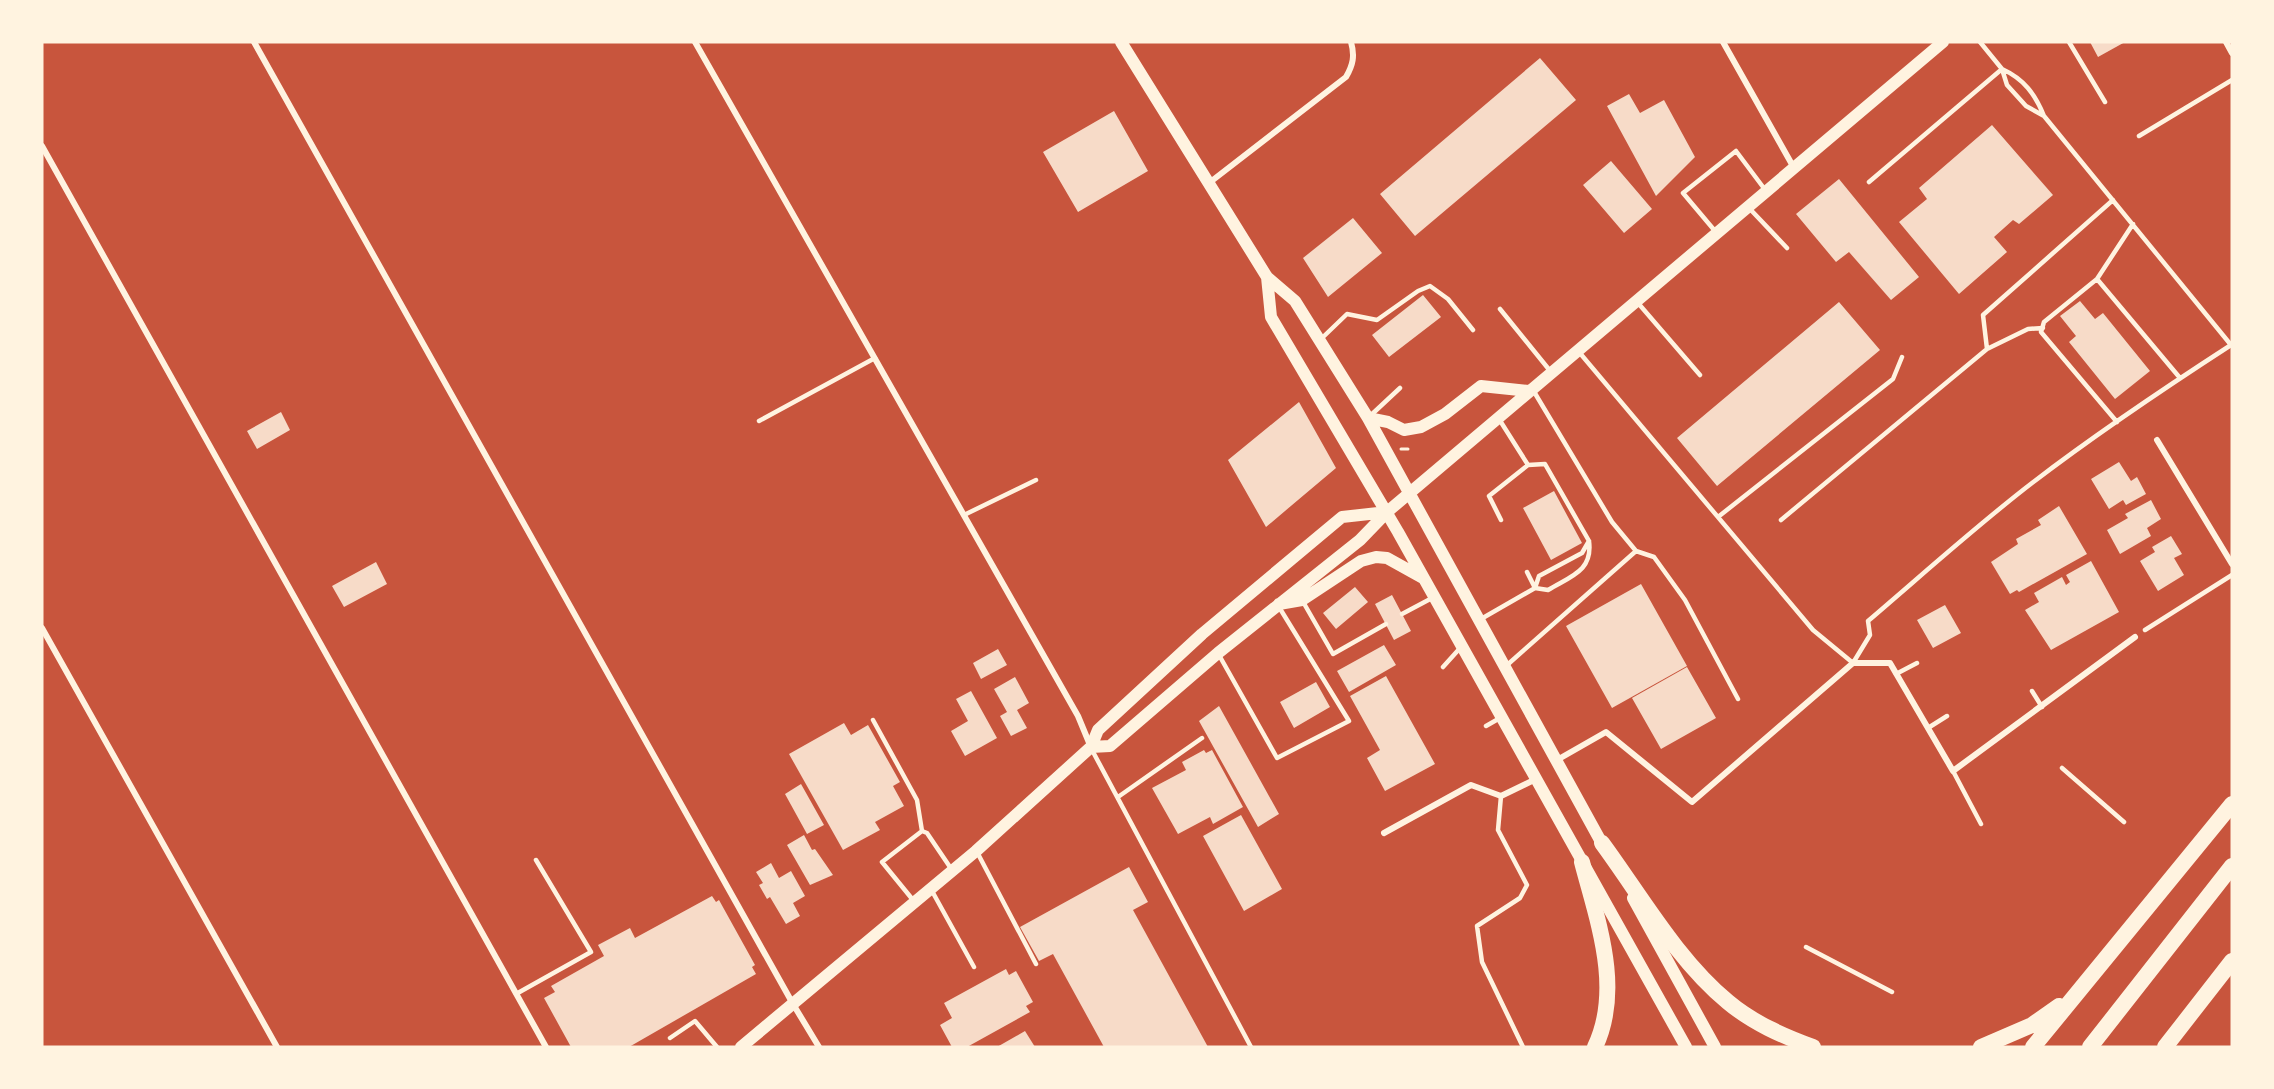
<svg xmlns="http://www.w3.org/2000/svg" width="2274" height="1089" font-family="Mulish,sans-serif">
<rect width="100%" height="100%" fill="#c8553d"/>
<!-- building -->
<path fill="#f7dbc8" d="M2090,42H2125L2098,57Z
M1540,58L1576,100L1415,236L1380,194Z
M1629,94L1640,113L1664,100L1695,157L1656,196L1607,106Z
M1114,111L1148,171L1078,212L1043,152Z
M1992,125L2053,195L2019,224L2013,220L1994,237L2007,252L1959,294L1899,222L1927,199L1919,188Z
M1611,161L1652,209L1624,233L1583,185Z
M1839,179L1919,277L1891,300L1849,252L1836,262L1796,214Z
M1353,218L1382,253L1328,297L1303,258Z
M1423,295L1441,317L1389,357L1372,335Z
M2080,301L2095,319L2103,313L2150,371L2115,399L2069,342L2076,336L2060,316Z
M1839,302L1880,350L1717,486L1677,438Z
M1299,402L1336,468L1266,527L1228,460Z
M281,412L290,430L257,449L247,431Z
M2119,462L2131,481L2137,477L2146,494L2126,505L2123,500L2109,509L2091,479Z
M1554,491L1582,543L1551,560L1523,508Z
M2151,500L2161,519L2147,528L2151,536L2120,554L2107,530L2128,518L2125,514Z
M2059,506L2087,554L2019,592L2017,590L2010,594L1991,562L2018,544L2016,539L2041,525L2038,520Z
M2171,536L2182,554L2174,558L2184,575L2158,591L2140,561L2155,552L2152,547Z
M2091,561L2119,612L2051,650L2025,610L2039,602L2034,593L2062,577L2066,585L2070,582L2066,575Z
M376,562L387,584L344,607L332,586Z
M1641,584L1687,666L1612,708L1566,626Z
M1355,587L1368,602L1336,629L1323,613Z
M1392,595L1411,631L1394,640L1375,604Z
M1945,605L1961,633L1933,648L1917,620Z
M1384,645L1396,665L1349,692L1337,671Z
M998,649L1007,665L981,679L973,663Z
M1687,667L1716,718L1661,749L1632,698Z
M1386,676L1435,764L1385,791L1367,758L1380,750L1350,696Z
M1015,677L1029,703L1017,710L1027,728L1011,736L1000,716L1007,712L994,689Z
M1316,682L1330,707L1294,728L1280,702Z
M971,691L997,738L965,756L951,731L968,721L956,699Z
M1219,706L1279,814L1258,827L1199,721Z
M844,723L851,735L868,725L900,782L893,786L904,806L875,822L880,830L843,850L789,754Z
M1204,750L1206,753L1212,750L1243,807L1213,824L1210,817L1178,834L1152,788L1186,770L1182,762Z
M801,784L824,825L807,834L785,794Z
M1241,815L1282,889L1244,911L1203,836Z
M804,835L812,850L815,849L833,875L810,885L787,845Z
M771,863L779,878L791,871L805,896L793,903L800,916L786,924L770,897L767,899L759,885L763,883L756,872Z
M1129,867L1148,902L1133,910L1208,1047H1104L1053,954L1039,961L1020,927Z
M712,896L716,902L719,900L755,965L752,967L756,974L629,1047H571L544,998L555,992L551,986L604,956L598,945L630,928L635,938Z
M1006,969L1009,975L1016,971L1033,1002L1026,1006L1030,1012L967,1047H952L940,1025L952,1018L944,1003Z
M1025,1031L1035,1047H997Z"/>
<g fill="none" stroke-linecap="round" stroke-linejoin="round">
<!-- path -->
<path stroke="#fff3e0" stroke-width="3" d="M1401,449H1408"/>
<!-- service -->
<path stroke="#fff3e0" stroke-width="4.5" d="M1980,42L2002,69L2007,85L2026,106L2044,116
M2069,42L2105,102
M2139,136L2232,80
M1869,182L2002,69
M1749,208L1787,248
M2133,224L2097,279L2180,378
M1715,231L1683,193L1736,151L1766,191
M2097,279L2044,322L2041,332L2117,422
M1638,303L1700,375
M1500,309L1551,372
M1321,339L1347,314L1377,320L1418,291L1430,286L1448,299L1473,330
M1987,349L2028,329L2043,328
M1579,352L1813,630L1853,663L1870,635L1868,621C1922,575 1976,526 2032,483C2096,434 2163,389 2231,345L2044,116C2035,94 2024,79 2002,69
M1533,390L1612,522L1636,551L1654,557L1685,600L1738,699
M1370,416L1400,388
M1499,419L1528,465L1489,496L1501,520
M759,421L875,358
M1528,465L1545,464L1589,541C1593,571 1571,576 1548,590L1535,588L1539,576L1582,553L1589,541
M964,515L1036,480
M1718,517L1893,379L1902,357
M1781,520L1987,349L1983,315L2113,200
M1302,600L1333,654L1386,624
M1402,614L1434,597
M1481,619L1535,588L1527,572
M2145,630L2232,575
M1219,655L1277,758L1349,721L1279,607
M1506,666L1636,551
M1443,667L1461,647
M1896,674L1917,663
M2032,691L2042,707
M873,720L917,800L922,831
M1486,726L1500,718
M1928,728L1947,716
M1092,750L1251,1047
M2062,768L2124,822
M1953,771L1981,824
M1501,796L1498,830L1527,885L1520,898L1477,926L1482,962L1523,1047
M1118,797L1202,738
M977,852L1036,964
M932,891L974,967
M913,900L882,862L922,831L927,833L952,870
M1806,947L1892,992
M516,994L591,952L536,860
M670,1038L695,1021L717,1047"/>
<!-- minor -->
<path stroke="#fff3e0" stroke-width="6" d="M254,42L793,1004L819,1047
M695,42L1078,716L1090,745
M1723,42L1794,168
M2226,42L2232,53
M42,146L546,1047
M1209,183L1346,77C1353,65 1355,56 1351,42
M2157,440L2232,564
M42,628L277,1047
M1557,760L1606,732L1692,802L1853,663H1890L1953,771L2135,637
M1384,833L1471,785L1501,796L1536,779"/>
<!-- secondary -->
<path stroke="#fff3e0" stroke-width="12" d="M1121,42L1267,277L1295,301L1368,418L1605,849
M1267,277L1271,317L1398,532L1686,1047
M1368,418L1388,422L1404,430L1421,427L1445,414L1481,386L1529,391
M1279,604L1302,600L1361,561L1376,557L1387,558L1423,578
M1091,747L1110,746L1218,653L1360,540L1387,512L1943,42
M1633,898L1715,1047
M741,1047L976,851L1091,747L1098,730L1202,634L1342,517L1387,512"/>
<!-- motorway -->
<path stroke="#fff3e0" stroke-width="16" d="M1602,843C1641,896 1677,960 1728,1002C1753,1023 1783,1036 1813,1047
M1582,862C1597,920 1623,988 1595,1047
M1981,1047L2032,1025L2059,1006
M2033,1047L2232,804
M2090,1047L2232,866
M2165,1047L2232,961"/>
</g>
<!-- border -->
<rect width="2274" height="1089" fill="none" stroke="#fff3e0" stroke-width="87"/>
</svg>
